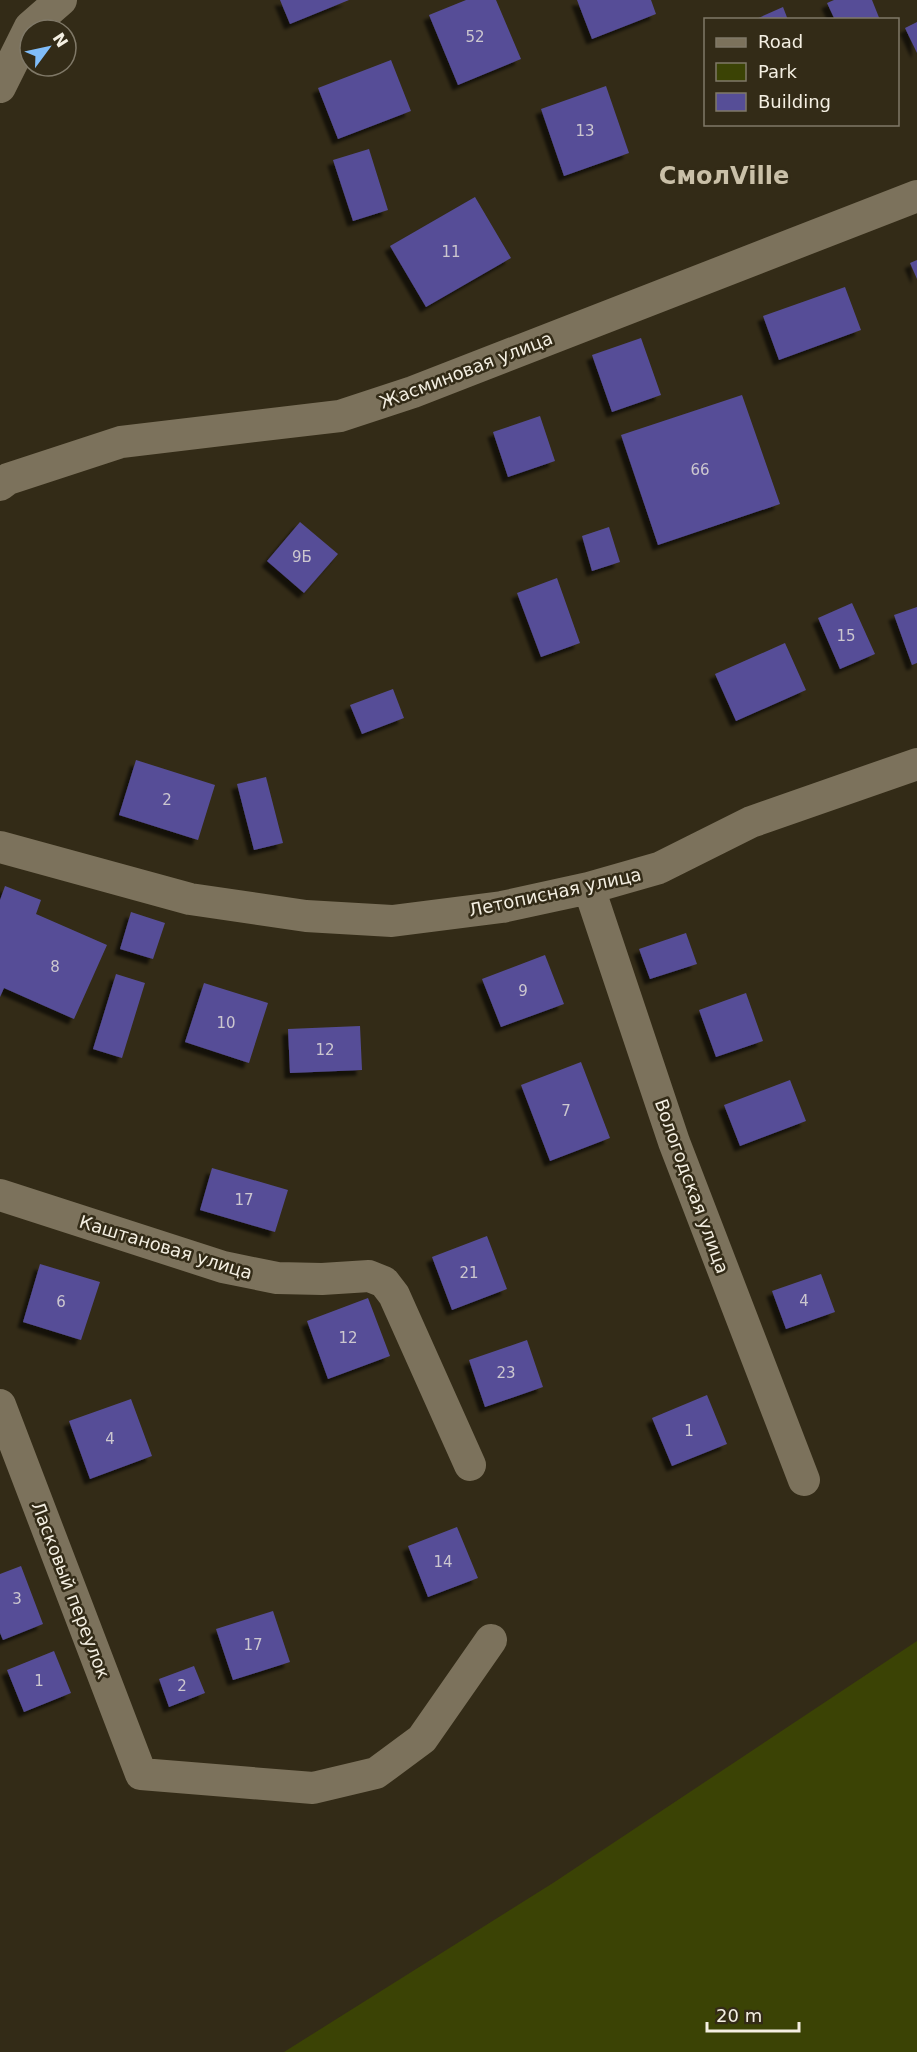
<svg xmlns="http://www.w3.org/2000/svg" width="917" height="2052" font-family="'DejaVu Sans',sans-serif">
<defs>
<filter id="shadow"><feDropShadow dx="-5.5" dy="5.5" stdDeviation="1.5" flood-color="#0009"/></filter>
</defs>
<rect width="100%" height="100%" fill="#332b17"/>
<!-- green -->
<path fill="#3b4305" d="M917,1641V2052H284L553,1883Z"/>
<!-- building -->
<path fill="#564e97" filter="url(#shadow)" d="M280,0H349L290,24Z
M466,0H496L521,59L458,85L429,15Z
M577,0H651L656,14L592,39Z
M834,0H872L880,20H835L827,3Z
M783,7L788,20H754Z
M917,22V53L905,28Z
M391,60L411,111L338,139L318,88Z
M606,86L629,153L564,176L541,109Z
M369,149L388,210L353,221L333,160Z
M475,197L511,258L426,307L390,246Z
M917,260V279L910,263Z
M845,287L861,330L779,360L763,316Z
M641,338L661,395L612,412L592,355Z
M742,395L780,504L658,545L621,435Z
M540,416L555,461L508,477L493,432Z
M300,522L338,554L304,593L267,561Z
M609,527L620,562L592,571L582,536Z
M557,578L580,643L541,657L517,593Z
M852,603L875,654L840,669L818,618Z
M917,607V663L912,665L894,615Z
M785,643L806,690L736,721L715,674Z
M393,689L404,718L362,734L350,705Z
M136,760L215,785L198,840L119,815Z
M266,777L283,843L254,850L237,784Z
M5,886L41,900L36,914L107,945L74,1019L4,988L0,997V900Z
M131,912L165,923L153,959L120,949Z
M686,933L697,964L650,979L639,949Z
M545,955L564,1004L501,1027L482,979Z
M116,974L145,983L122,1058L93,1049Z
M204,983L268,1003L249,1063L185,1042Z
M746,993L763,1041L716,1057L699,1010Z
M360,1026L362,1070L290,1073L288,1029Z
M581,1062L610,1138L550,1161L521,1085Z
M790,1080L806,1121L740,1146L724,1105Z
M212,1168L288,1190L275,1232L200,1210Z
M487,1236L507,1289L452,1310L432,1257Z
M40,1264L100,1282L81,1340L23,1322Z
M821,1274L835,1312L786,1329L772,1291Z
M368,1298L390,1356L328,1379L307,1321Z
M527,1340L543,1387L485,1407L469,1360Z
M707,1395L727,1444L672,1466L652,1418Z
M131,1399L152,1456L90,1479L69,1421Z
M457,1527L478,1578L428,1597L408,1546Z
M21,1566L43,1624L3,1640L0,1633V1574Z
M273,1611L290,1662L233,1680L216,1629Z
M54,1651L71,1693L24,1712L7,1670Z
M194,1666L205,1693L169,1707L159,1679Z"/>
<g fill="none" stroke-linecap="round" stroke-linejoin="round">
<!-- minor -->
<path stroke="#7c725c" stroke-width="32" d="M0,87L30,27L61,0
M0,485L8,479L121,442L340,416L413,392L917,196
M0,847L190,899L306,916L392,921L502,907L589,888L659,868L751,822L917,764
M589,888L674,1142L804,1480
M0,1195L223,1267L277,1278L322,1279L369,1276L384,1282L394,1295L470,1465
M0,1405L141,1774L313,1788L376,1773L422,1739L491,1640"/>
</g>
<g text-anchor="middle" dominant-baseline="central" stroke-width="5" stroke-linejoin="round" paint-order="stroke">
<!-- number labels -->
<g font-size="15" fill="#ccc7cf">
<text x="475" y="37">52</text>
<text x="585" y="131">13</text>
<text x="451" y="252">11</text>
<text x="700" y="470">66</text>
<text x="302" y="557">9Б</text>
<text x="846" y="636">15</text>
<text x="167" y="800">2</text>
<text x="55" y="967">8</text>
<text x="523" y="991">9</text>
<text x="226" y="1023">10</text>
<text x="325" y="1050">12</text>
<text x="566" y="1111">7</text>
<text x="244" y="1200">17</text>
<text x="469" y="1273">21</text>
<text x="804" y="1301">4</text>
<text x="61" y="1302">6</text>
<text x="348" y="1338">12</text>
<text x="506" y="1373">23</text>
<text x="689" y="1431">1</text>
<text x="110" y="1439">4</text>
<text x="443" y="1562">14</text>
<text x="17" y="1599">3</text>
<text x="253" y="1645">17</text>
<text x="39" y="1681">1</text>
<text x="182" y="1686">2</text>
</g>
<!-- street labels -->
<g font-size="18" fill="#f4efe2" stroke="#332b17">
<text transform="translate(466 370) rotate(-21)">Жасминовая улица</text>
<text transform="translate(555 892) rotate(-12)">Летописная улица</text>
<text transform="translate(692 1186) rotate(70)">Вологодская улица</text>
<text transform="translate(166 1247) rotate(17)">Каштановая улица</text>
<text transform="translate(71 1590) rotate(69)">Ласковый переулок</text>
</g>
<!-- district labels -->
<g font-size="24" font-weight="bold" fill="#cac0a8" stroke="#332b17">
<text x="724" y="176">СмолVille</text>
</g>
</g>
<!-- legend -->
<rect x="704" y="18" width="195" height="108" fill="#332b17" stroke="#807968" stroke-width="1.5"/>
<rect x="716" y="38" width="30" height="9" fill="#7c725c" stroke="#807968" stroke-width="1.5"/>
<text x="758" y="48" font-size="18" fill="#f4efe2">Road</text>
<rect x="716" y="63" width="30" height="18" fill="#3b4305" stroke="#807968" stroke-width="1.5"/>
<text x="758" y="78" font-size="18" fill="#f4efe2">Park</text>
<rect x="716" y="93" width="30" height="18" fill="#564e97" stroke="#807968" stroke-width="1.5"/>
<text x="758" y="108" font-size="18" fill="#f4efe2">Building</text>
<!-- north arrow -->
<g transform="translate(48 48) rotate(57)"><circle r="28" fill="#332b17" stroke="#807968" stroke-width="1.5"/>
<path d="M0-4.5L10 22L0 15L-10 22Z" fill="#80bdfa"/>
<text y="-9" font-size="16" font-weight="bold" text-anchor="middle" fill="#f4efe2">N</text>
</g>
<!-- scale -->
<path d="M707 2022v9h92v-9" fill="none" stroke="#f4efe2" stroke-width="3"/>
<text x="716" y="2022" font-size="18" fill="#f4efe2" stroke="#332b17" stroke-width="4.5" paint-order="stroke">20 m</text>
</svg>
